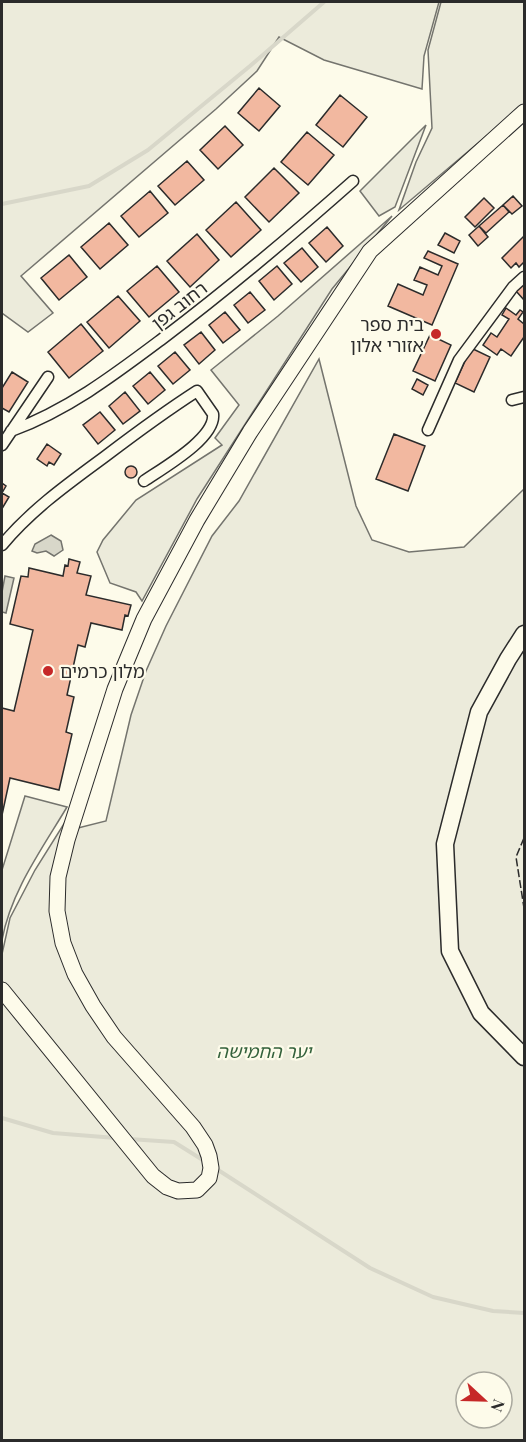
<svg xmlns="http://www.w3.org/2000/svg" width="526" height="1442" font-family="'Playfair Display','Noto Sans Hebrew',serif">
<rect width="100%" height="100%" fill="#fdfbea"/>
<!-- green -->
<path fill="#ecebdb" stroke="#74746e" stroke-width="1.5" fill-rule="evenodd" d="M2,2H439L424,56L422,89L324,60L279,37L257,71L216,109L21,276L53,313L28,332L2,313Z
M441,2H524V104L399,210L416,162L432,128L428,50Z
M426,125L395,207L379,216L360,191Z
M392,216L332,289L197,499L142,601L136,592L110,583L97,552L103,540L136,500L222,445L215,438L239,405L211,370L278,316Z
M319,359L356,506L372,540L409,552L464,547L524,489V1440H2V954L10,918L35,870L77,803L74,829L106,821L131,715L146,671L166,626L212,536L239,501ZM466,1382H502V1418H466Z
M25,796L67,807C42,849 11,891 2,940V870Z"/>
<!-- water -->
<path fill="#d8d7c9" stroke="#74746e" stroke-width="1.5" d="M51,535L61,541L63,550L54,556L46,551L37,553L32,551L35,544Z
M5,576L14,578L6,613L2,612V592Z"/>
<g fill="none" stroke-linecap="round" stroke-linejoin="round">
<!-- stream -->
<path stroke="#d8d7c9" stroke-width="4" d="M2,204L89,186L148,150L250,66L324,2
M2,1118L53,1133L116,1138
M129,1139L174,1142L206,1162
M215,1168L370,1268L433,1297L493,1311L524,1313"/>
</g>
<!-- building -->
<path fill="#f2b8a0" stroke="#2b2b2b" stroke-width="1.5" d="M259,88L280,106L259,131L238,113Z
M340,95L367,117L343,147L316,125Z
M225,126L243,145L218,169L200,150Z
M307,132L334,155L308,185L281,162Z
M187,161L204,180L175,205L158,186Z
M274,168L299,193L269,222L245,197Z
M150,191L168,213L139,237L121,216Z
M513,196L522,206L512,214L503,205Z
M484,198L494,208L475,227L465,217Z
M236,202L261,230L231,257L206,230Z
M503,205L509,212L486,233L479,226Z
M109,223L128,245L100,269L81,247Z
M479,226L488,237L478,246L469,235Z
M327,227L343,246L326,262L309,243Z
M445,233L460,241L454,253L438,245Z
M197,234L219,260L190,287L167,261Z
M524,236V262L519,267L516,263L511,268L502,258Z
M302,248L318,267L301,282L284,263Z
M428,251L458,264L432,325L388,306L398,284L423,295L427,285L414,280L420,267L438,275L442,266L424,258Z
M69,255L87,277L59,300L41,278Z
M157,266L179,292L149,317L127,291Z
M277,266L292,284L274,300L259,281Z
M524,283V300L516,291Z
M250,292L265,310L248,323L234,305Z
M118,296L140,321L109,348L87,322Z
M506,308L516,315L520,310L523,312L518,319L524,324V337L511,356L501,349L497,355L483,345L491,333L497,337L509,319L502,315Z
M225,312L240,330L223,343L209,325Z
M81,324L103,351L69,378L48,352Z
M201,332L215,350L199,364L184,345Z
M430,335L451,345L435,381L413,371Z
M471,348L490,357L474,392L455,383Z
M175,352L190,370L173,384L158,366Z
M12,372L28,382L9,412L2,408V388Z
M150,372L165,390L148,404L133,386Z
M417,379L428,385L423,395L412,389Z
M125,392L140,411L123,424L109,406Z
M100,412L115,430L98,444L83,425Z
M394,434L425,446L408,491L376,479Z
M47,444L61,454L54,465L49,462L47,466L37,459Z
M125 472a6 6 0 1 1 12 0a6 6 0 1 1-12 0Z
M2,483L6,486L2,493L9,497L3,507L2,506Z
M69,559L80,562L77,573L91,576L86,595L131,605L128,616L125,615L122,630L91,623L85,647L78,645L67,695L74,697L66,732L72,734L59,790L10,778L2,815V708L14,711L33,630L10,624L21,576L28,577L29,568L63,576L65,565L68,566Z"/>
<g fill="none" stroke-linecap="round" stroke-linejoin="round">
<defs>
<path id="minor" d="M512,400L524,397
M428,430L459,360L513,287L524,277
M11,431C68,410 114,375 162,339C228,289 291,236 353,181
M2,445L48,377
M2,545C32,509 69,483 107,455C136,433 166,411 197,391L213,414C216,438 163,468 144,481"/>
<path id="secondary" d="M2,990L153,1176L167,1187L178,1191L197,1190L209,1178L211,1168L209,1156L205,1145L193,1127L114,1037L93,1006L75,974L63,943L57,911L58,877L67,840L115,689L144,619L197,520L250,432L370,251L524,112"/>
<path id="primary" d="M524,634L508,659L479,712L445,844L450,951L481,1013L524,1057"/>
</defs>
<!-- minor casing -->
<use href="#minor" stroke="#2b2b2b" stroke-width="13"/>
<!-- secondary casing -->
<use href="#secondary" stroke="#2b2b2b" stroke-width="17"/>
<!-- primary casing -->
<use href="#primary" stroke="#2b2b2b" stroke-width="19"/>
<!-- minor -->
<use href="#minor" stroke="#fdfbea" stroke-width="10"/>
<!-- secondary -->
<use href="#secondary" stroke="#fdfbea" stroke-width="15"/>
<!-- primary -->
<use href="#primary" stroke="#fdfbea" stroke-width="16"/>
<!-- fence -->
<path stroke="#2b2b2b" stroke-width="1.5" stroke-dasharray="8 3" stroke-linecap="butt" d="M524,838L516,857L524,908"/>
</g>
<!-- markers -->
<g fill="#c62828" stroke="#fdfbea" stroke-width="2">
<circle cx="436" cy="334" r="6"/>
<circle cx="48" cy="671" r="6"/>
</g>
<g text-anchor="middle" dominant-baseline="central" stroke-width="4.5" stroke-linejoin="round" paint-order="stroke">
<!-- street labels -->
<g font-size="18" fill="#2b2b2b" stroke="#fdfbea">
<text transform="translate(179 305) rotate(-38)">רחוב גפן</text>
</g>
<!-- poi labels -->
<g font-size="18" fill="#2b2b2b" stroke="#fdfbea" text-anchor="end">
<text x="424" y="324">בית ספר<tspan x="424" dy="21">אזורי אלון</tspan></text>
<text x="60" y="671" text-anchor="start">מלון כרמים</text>
</g>
<!-- park labels -->
<g font-size="18" font-style="italic" fill="#34623c" stroke="#fdfbea">
<text x="264" y="1051">יער החמישה</text>
</g>
</g>
<!-- border -->
<rect width="526" height="1442" fill="none" stroke="#2b2b2b" stroke-width="6"/>
<!-- north arrow -->
<g transform="translate(484 1400) rotate(112)"><circle r="28" fill="#fdfbea" stroke="#a9a89e" stroke-width="1.5"/>
<path d="M0-4.5L10 22L0 15L-10 22Z" fill="#c62828"/>
<text y="-9" font-size="16" font-weight="bold" text-anchor="middle" fill="#2b2b2b">N</text>
</g>
</svg>
